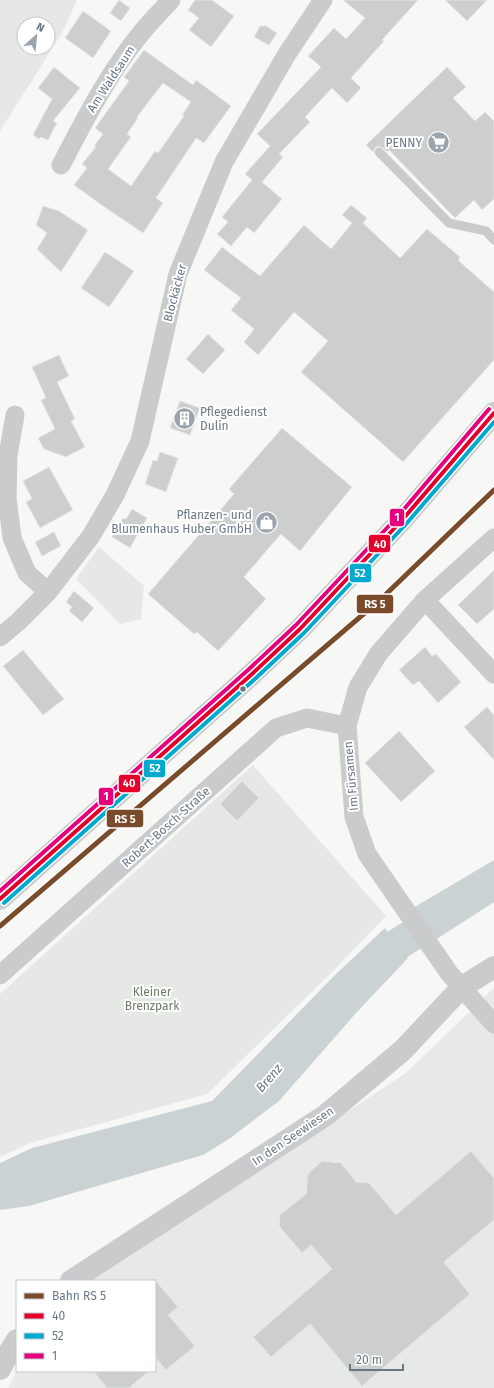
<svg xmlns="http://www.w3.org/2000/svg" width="494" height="1388" font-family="'Fira Sans',sans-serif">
<rect width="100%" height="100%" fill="#f7f7f6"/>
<!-- built -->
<path fill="#e7e8e8" d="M494,988V1388H8L17,1370L155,1371V1281H92L406,1073Z"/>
<!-- green -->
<path fill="#e5e8e4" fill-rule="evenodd" d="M0,0H77L62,33L0,131ZM24,24H48V48H24Z
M99,547L144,586L141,619L120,624L76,579Z
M253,765L386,916L331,973L207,1094L30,1143L0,1157V994Z"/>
<!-- water -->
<path fill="#cbd2d4" d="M494,860V902L435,940L413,908Z
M385,928L395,946L408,958L357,1012L279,1101L229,1139L203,1155L29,1206L0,1210V1163L32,1148L212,1101L334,976Z"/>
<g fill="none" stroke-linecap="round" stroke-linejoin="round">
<!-- river -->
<path stroke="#cbd2d4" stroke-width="32" d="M362,974L395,946L494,883"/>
</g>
<!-- building -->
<path fill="#cdcece" stroke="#e6e6e6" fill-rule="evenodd" d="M119,0L130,8L121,21L110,13Z
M195,0H212L234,16L211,47L189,30L199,18L188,10Z
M343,0H418L382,40L384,41L351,78L361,88L347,103L332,88L305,117L310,122L279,154L283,157L262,182L282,199L254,233L247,227L231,246L217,234L228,222L222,217L252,180L245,174L270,146L257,134L321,67L308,56L334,28L346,39L365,18Z
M445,0H487L467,21Z
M83,11L111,31L93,58L65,38Z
M260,26H266L277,33L269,45L254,37Z
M144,50L193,85L196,80L231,106L204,143L196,138L156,198L163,203L143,233L103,206L74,185L87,168L82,164L96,147L94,146L103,134L95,128L129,81L124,77ZM163,83L191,102L182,115L184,116L158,153L155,151L131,186L108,169L131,137L127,134L138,118L137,117Z
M54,67L80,88L53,121L57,123L48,140L41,137L39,139L33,135L52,99L38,88Z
M447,67L466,87L453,98L475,121L485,112L494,121V199L482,210L474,200L455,218L389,150L387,152L383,148L378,146L375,148L373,152L366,145Z
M351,205L367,218L363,223L400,258L427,229L460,257L458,260L494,292V360L403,462L301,372L328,341L294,312L258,355L244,342L254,329L231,310L241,298L204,270L222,247L260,276L304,225L331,249L352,223L342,215Z
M43,206L59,211L88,230L61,272L37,249L47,233L36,225Z
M105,252L134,271L109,307L81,288Z
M208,334L225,350L203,374L186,359Z
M59,355L69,376L57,382L75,419L71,421L85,447L66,457L44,449L38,438L55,429L41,400L46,398L32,367Z
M180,401L200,408L190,435L170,428Z
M282,428L352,487L300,551L281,534L244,577L266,599L218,651L197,632L194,634L148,594L234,494L229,489Z
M160,452L178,458L166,492L145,484L153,460L157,461Z
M49,467L73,510L40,528L26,502L32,499L23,481Z
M132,509L147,518L130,548L112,537L123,518L126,519Z
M54,532L61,546L42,556L35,542Z
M494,570V609L477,624L458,605Z
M74,591L94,608L82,622L69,611L72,607L66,602Z
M425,647L432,656L436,654L461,682L438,703L419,681L413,685L399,670Z
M23,650L64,699L43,715L3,666Z
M487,707L494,715V760L464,727Z
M399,731L435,771L401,802L365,763Z
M242,781L259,798L237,821L220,804Z
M471,1151L494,1178V1220L444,1262L470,1294L362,1386L310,1324L271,1357L253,1337L332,1269L311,1245L302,1253L279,1226L280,1215L306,1194L308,1174L322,1161L341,1163L356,1182L369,1183L396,1215Z
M155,1280L178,1307L168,1315L195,1346L166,1370L155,1357Z
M93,1371H149L129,1388H107Z"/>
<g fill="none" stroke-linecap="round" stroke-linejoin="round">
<!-- service -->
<path stroke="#c9cbcc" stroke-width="9" d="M379,152L449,223L486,231L494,240"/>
<!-- minor -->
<path stroke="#c9cbcc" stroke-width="19" d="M61,165C85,119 109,72 142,32C151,21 161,11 171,0
M15,415L8,455L7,498L12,538L27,573L48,592
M494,538L425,600L379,653L358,687L347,726L354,817L367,854L449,973L494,1024
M425,600L494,674
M0,637L18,622L48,592L91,536L115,495L140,441L178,274L224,162L287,54L323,0
M0,975L276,728L307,718L347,726"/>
<!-- tertiary -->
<path stroke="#c9cbcc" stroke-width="22" d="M0,899L252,674L300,629L403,519L494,413
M71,1281L326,1115L403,1050L462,987L494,967
M0,1369L8,1354L17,1340"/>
<defs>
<path id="bus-1" d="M0,899L252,674L300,629L403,519L494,413"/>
<path id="bus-2" d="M4,903L256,678L304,633L407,523L494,422"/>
<path id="bus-3" d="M0,891L248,670L296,625L399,515L489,409"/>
</defs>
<!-- bus-1 casing -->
<use href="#bus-1" stroke="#fff" stroke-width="7"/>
<!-- bus-2 casing -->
<use href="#bus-2" stroke="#fff" stroke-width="7"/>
<!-- bus-3 casing -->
<use href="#bus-3" stroke="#fff" stroke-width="7"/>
<!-- bus-1 -->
<use href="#bus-1" stroke="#e4002b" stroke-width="4"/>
<!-- bus-2 -->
<use href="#bus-2" stroke="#00a9ce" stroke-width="4"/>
<!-- bus-3 -->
<use href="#bus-3" stroke="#e5007d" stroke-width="4"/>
<defs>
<path id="rail-1" d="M0,926L381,599L494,490"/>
</defs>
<!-- rail-1 casing -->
<use href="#rail-1" stroke="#fff" stroke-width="8"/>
<!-- rail-1 -->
<use href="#rail-1" stroke="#7a4b2a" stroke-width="5"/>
</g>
<!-- icons -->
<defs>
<symbol id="supermarket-disc" viewBox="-11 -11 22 22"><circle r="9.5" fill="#9ba4ac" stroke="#fff"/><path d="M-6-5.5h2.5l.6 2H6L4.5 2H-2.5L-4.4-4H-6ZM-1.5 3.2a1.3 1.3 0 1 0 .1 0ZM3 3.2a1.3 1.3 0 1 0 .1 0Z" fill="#fff"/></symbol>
<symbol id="building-disc" viewBox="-11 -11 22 22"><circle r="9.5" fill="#9ba4ac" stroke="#fff"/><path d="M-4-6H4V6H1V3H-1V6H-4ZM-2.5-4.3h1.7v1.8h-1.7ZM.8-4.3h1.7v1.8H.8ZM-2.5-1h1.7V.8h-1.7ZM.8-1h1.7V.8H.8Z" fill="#fff"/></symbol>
<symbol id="shop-disc" viewBox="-11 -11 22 22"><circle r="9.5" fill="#9ba4ac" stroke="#fff"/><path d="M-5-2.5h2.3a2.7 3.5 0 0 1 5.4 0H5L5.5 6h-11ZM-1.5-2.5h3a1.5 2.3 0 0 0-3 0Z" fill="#fff"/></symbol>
</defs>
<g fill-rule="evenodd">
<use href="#supermarket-disc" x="426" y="130" width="25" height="25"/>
<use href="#building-disc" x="172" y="406" width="25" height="25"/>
<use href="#shop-disc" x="254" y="510" width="25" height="25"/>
</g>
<!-- markers -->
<circle fill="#697784" stroke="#fff" stroke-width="1.5" cx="243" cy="689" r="3.5"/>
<g text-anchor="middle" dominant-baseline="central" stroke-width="4" stroke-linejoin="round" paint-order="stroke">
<!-- street labels -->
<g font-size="12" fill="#697784" stroke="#fff">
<text transform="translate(111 79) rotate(-57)">Am Waldsaum</text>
<text transform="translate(175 293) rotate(-75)">Blockäcker</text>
<text transform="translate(351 776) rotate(-95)">Im Fürsamen</text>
<text transform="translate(166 827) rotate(-42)">Robert-Bosch-Straße</text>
<text transform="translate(293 1136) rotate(-34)">In den Seewiesen</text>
</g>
<!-- poi labels -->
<g font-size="12" fill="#697784" stroke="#fff" text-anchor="end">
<text x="422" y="143">PENNY</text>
<text x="200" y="412" text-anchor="start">Pflegedienst<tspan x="200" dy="14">Dulin</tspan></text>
<text x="252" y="515">Pflanzen- und<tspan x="252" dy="14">Blumenhaus Huber GmbH</tspan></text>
</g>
<!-- park labels -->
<g font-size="12" fill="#6b7b67" stroke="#fff">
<text x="152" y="992">Kleiner<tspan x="152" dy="14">Brenzpark</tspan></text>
</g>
<!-- water labels -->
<g font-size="13" font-style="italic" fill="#65777f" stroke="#fff">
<text transform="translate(269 1078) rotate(-49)">Brenz</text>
</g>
</g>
<g stroke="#fff" stroke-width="1.5">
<rect x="389" y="508" width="16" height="19" rx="4" fill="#e5007d"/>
<rect x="368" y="534" width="23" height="19" rx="4" fill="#e4002b"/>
<rect x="349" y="563" width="23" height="20" rx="4" fill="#00a9ce"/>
<rect x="356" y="594" width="38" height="20" rx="4" fill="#7a4b2a"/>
<rect x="143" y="759" width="23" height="19" rx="4" fill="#00a9ce"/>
<rect x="118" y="774" width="23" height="19" rx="4" fill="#e4002b"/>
<rect x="98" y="787" width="16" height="19" rx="4" fill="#e5007d"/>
<rect x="106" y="809" width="38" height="19" rx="4" fill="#7a4b2a"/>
</g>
<g font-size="11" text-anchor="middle" font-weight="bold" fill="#fff">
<text x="397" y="521">1</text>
<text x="380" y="548">40</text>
<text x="360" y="577">52</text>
<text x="375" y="608">RS 5</text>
<text x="155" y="772">52</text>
<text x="129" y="787">40</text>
<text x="106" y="800">1</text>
<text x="125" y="823">RS 5</text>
</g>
<!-- legend -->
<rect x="16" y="1280" width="140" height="92" fill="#ffffff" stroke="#c3c9ce"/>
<rect x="24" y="1293" width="20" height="6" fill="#7a4b2a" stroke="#c3c9ce"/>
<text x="52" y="1300" font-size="12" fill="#697784">Bahn RS 5</text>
<rect x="24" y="1313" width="20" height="6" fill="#e4002b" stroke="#c3c9ce"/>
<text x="52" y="1320" font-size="12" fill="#697784">40</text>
<rect x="24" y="1333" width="20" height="6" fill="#00a9ce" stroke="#c3c9ce"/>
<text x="52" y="1340" font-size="12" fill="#697784">52</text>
<rect x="24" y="1353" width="20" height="6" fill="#e5007d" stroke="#c3c9ce"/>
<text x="52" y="1360" font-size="12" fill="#697784">1</text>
<!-- north arrow -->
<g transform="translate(36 36) rotate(27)"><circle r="19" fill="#ffffff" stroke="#c3c9ce"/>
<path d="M0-3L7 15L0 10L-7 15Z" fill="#9ba4ac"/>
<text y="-6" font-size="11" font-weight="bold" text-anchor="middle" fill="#697784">N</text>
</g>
<!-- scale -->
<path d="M350 1364v6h53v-6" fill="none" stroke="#697784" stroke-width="2"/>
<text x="356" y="1364" font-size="12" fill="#697784" stroke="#ffffff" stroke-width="3" paint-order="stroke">20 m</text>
</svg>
